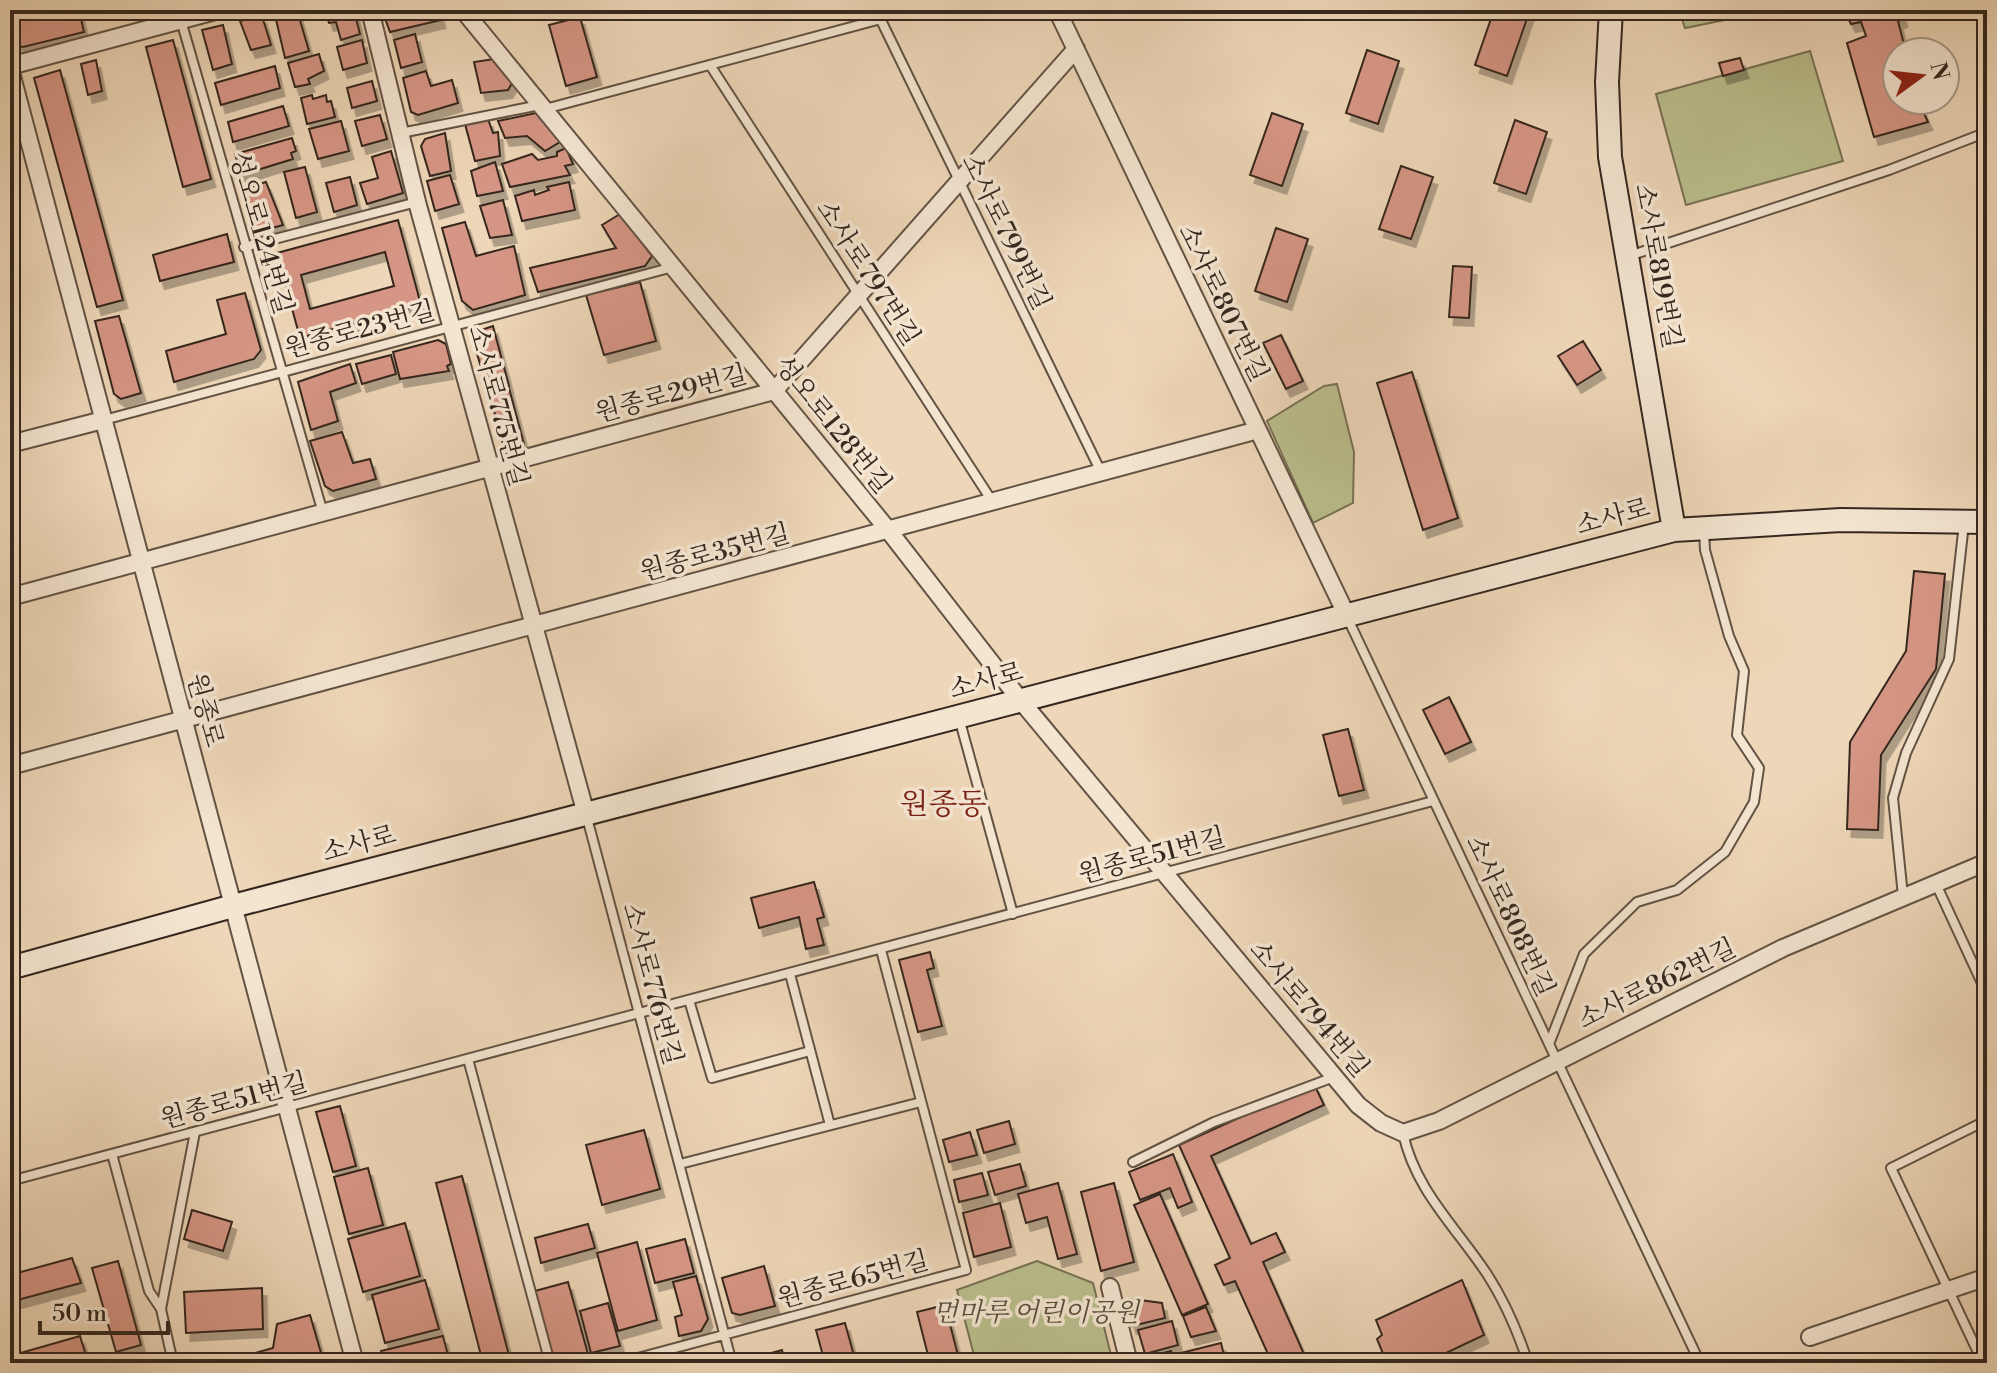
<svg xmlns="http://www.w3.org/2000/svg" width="1997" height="1373" font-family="'Libre Bodoni','Noto Serif KR',serif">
<defs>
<filter id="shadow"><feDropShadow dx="4.5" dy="8" stdDeviation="0" flood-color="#0004"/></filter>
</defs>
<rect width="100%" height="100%" fill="#eed7b8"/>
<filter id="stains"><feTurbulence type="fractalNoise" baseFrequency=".0025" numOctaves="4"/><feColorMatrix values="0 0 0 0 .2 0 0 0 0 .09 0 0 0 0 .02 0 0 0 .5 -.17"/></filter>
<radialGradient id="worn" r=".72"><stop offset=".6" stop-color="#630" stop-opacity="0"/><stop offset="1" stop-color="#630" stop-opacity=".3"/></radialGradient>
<!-- green -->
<path fill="#babe8d" stroke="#787256" stroke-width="2" d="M1679,10H1723L1725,20L1685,28Z
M1810,51L1843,161L1686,205L1656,94Z
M1337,384L1354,452L1353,503L1313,523L1267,421L1324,386Z
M1037,1261L1093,1283L1113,1363H976L957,1290Z"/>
<!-- building -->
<path fill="#d69685" stroke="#35271f" stroke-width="2" fill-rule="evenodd" filter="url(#shadow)" d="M10,10H39L40,14L79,10L84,32L23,47L18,46Z
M297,10L309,51L285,58L274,11Z
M325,10H354L360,34L341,40L336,22L329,23Z
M382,10H438L441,20L390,32Z
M1494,10L1529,13L1507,76L1475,65Z
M1852,10H1900L1903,19L1898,21L1906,52H1897V100H1918L1928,122L1874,137L1847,43L1866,36L1861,22L1851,24L1845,12Z
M262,16L271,45L251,50L240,21Z
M580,17L597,77L566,86L549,25Z
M223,25L232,64L213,70L202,30Z
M415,34L422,62L401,68L394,40Z
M173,40L211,179L183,187L146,47Z
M362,40L367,63L343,70L337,47Z
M1367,50L1399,61L1378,124L1346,113Z
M319,54L324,71L308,79L310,84L295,87L288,63Z
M1740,58L1744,70L1723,76L1719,63Z
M494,59L512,83L508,90L481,93L474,62Z
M96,60L102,91L88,95L81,64Z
M275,66L280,88L221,105L215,83Z
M60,70L123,300L97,307L34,78Z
M426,71L431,86L452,80L458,103L418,115L411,112L403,78Z
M372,81L377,101L352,108L347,88Z
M312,95L313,99L326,95L327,102L331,101L335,117L307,124L301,98Z
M283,106L289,126L233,142L228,122Z
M536,113L560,142L545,151L527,136L505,138L498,121Z
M1272,113L1303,124L1282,186L1250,175Z
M380,115L387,139L362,146L355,121Z
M488,119L493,133L498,132L500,156L475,161L465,124Z
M1515,120L1547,132L1526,194L1494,183Z
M341,121L349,151L318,159L309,129Z
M445,133L451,171L430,176L421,146L425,139Z
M292,138L296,151L291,153L293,159L241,175L235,154Z
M566,148L573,164L565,166L570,175L510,187L502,164L532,154L538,160L557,156V152Z
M391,151L403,193L367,204L360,183L378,178L372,157Z
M495,162L503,191L477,196L471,171Z
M1401,166L1433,177L1411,239L1379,229Z
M305,167L317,212L296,218L284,172Z
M450,175L459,204L435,211L427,181Z
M350,177L357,205L334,212L326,183Z
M266,182L283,225L254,233L242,189Z
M569,182L575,210L522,221L515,196L534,190L535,195L549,190L547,187Z
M503,200L512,235L490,238L480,206Z
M620,214L652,256L645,266L538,292L530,268L616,248L602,225Z
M398,220L421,305L300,338L277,253ZM385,252L394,286L310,309L301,275Z
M465,222L476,256L514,246L525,295L473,310L462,301L442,228Z
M1276,228L1308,239L1287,302L1255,291Z
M227,234L234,262L160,281L153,255Z
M1453,266L1472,267L1469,318L1449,317Z
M640,282L656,341L604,355L586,295Z
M245,293L261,350L254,359L174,382L166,351L226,334L217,300Z
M119,316L141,393L121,399L114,394L95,321Z
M493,326L509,386L488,391L473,340L475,332Z
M1281,335L1303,381L1286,389L1263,343Z
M438,340L446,344L451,364L447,366L449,371L400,379L393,352Z
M1583,341L1601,370L1577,385L1558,356Z
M391,355L396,374L362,384L356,364Z
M350,364L356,383L330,392L338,421L311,430L298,382Z
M1412,372L1458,518L1423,530L1377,383Z
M509,388L524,444L509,448L503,444L489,393Z
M342,432L353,463L370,459L376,479L333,491L325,486L310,441Z
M1914,571L1945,574L1936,669L1881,755L1878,830L1847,829L1850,742L1906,651Z
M1449,697L1471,742L1445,754L1423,710Z
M1348,729L1364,790L1339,796L1323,735Z
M814,882L824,917L817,919L824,945L806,949L799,917L759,928L751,898Z
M930,952L934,968L927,970L942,1026L918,1032L899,960Z
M1314,1084L1324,1105L1211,1156L1251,1244L1276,1233L1285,1252L1263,1262L1308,1363H1272L1235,1281L1224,1285L1215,1265L1230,1258L1179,1145Z
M340,1106L356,1166L333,1172L316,1112Z
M1009,1121L1015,1144L984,1153L977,1130Z
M644,1130L660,1189L602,1205L586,1145Z
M970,1132L977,1155L949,1162L943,1140Z
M1173,1154L1192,1202L1178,1208L1170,1188L1140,1200L1129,1172Z
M1020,1164L1026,1186L995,1195L988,1172Z
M368,1168L383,1225L349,1234L334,1177Z
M982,1173L988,1195L959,1202L954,1180Z
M462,1176L511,1363H483L436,1183Z
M1058,1183L1077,1254L1058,1259L1047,1217L1026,1223L1018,1194Z
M1114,1183L1134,1262L1101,1271L1081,1192Z
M1160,1194L1208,1304L1182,1315L1134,1205Z
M1000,1203L1011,1247L974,1257L963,1213Z
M192,1210L232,1222L223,1251L184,1239Z
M405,1223L420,1276L363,1292L348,1239Z
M588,1224L595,1248L541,1263L535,1238Z
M685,1239L694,1273L655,1283L646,1249Z
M637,1242L657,1320L618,1331L597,1253Z
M72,1258L81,1283L10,1302V1275Z
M118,1261L141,1345L116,1352L92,1268Z
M764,1266L775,1306L740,1315L732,1313L722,1278Z
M696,1276L708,1319L701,1331L679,1336L675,1317L682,1315L673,1282Z
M425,1280L439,1329L385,1343L372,1295Z
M1462,1280L1484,1335L1425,1363H1404L1400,1356L1386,1361L1377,1339L1382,1335L1376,1320Z
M568,1282L588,1354L561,1362L553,1356L535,1291Z
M262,1288L263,1329L186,1333L184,1292Z
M1132,1299L1162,1303L1165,1318L1132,1326L1128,1312L1135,1310Z
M608,1303L620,1346L591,1353L580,1311Z
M945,1305L960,1363H930L917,1312Z
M1206,1307L1216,1331L1191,1337L1183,1316Z
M310,1315L324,1363H238L237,1358L273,1348L277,1324Z
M1172,1321L1178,1345L1145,1354L1138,1330Z
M845,1323L856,1363H825L816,1330Z
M80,1336L88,1362L10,1363V1356Z
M443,1336L450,1363H384L381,1351Z
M1221,1343L1226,1363H1184L1181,1353Z
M782,1350L785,1363H754L753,1358Z
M1171,1351L1174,1363H1148L1147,1357Z"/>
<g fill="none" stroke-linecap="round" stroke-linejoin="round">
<defs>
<path id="lane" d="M178,10L323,513
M876,10L1101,472
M710,65L992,501
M545,109L881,19
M401,133L540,105
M244,247L417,202
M1629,256L1889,170L1987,132
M104,420L673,267
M1347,617L1700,1363
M959,718L1013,914
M586,814L732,1363
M1936,884L1987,994
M1903,896L1893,798L1906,753L1949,659L1964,523
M790,974L830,1125
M689,1000L712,1078L810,1051
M1549,1044L1584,954L1637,902L1677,890L1725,852L1754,802L1759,768L1737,735L1744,671L1729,636L1705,550L1704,531
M468,1059L550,1363
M1403,1133C1415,1190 1456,1227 1487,1274C1505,1302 1518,1332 1528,1363
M112,1154L149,1291L161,1309L173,1363
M1133,1162L1214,1122L1334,1077
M680,1164L921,1102
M10,1181L1433,801
M161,1309L195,1132
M619,1363L966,1270L881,950
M1983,1363L1891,1168L1987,1120"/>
<path id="street" d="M370,10L417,202L586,814
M463,10L889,531L1021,701L1358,1105L1381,1123L1403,1133L1439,1121L1783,948L1987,862
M1057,10L1347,616
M10,66L219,10
M10,69L355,1363
M10,444L103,420
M10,597L774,391L1076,49
M10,766L1258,430
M1110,1287L1129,1363
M1810,1337L1987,1277"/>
<path id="secondary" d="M1611,10L1607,82L1610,157L1674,530
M10,968L233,906L1674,530L1841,520L1987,522"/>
</defs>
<!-- lane casing -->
<use href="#lane" stroke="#635345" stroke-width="12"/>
<!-- street casing -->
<use href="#street" stroke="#635345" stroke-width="20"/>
<!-- secondary casing -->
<use href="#secondary" stroke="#35271f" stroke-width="26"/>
<!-- lane -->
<use href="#lane" stroke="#f4e5d1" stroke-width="8"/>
<!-- street -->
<use href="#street" stroke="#f4e5d1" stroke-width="16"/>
<!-- secondary -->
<use href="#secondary" stroke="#f4e5d1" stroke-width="22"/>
</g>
<g text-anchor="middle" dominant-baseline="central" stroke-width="7" stroke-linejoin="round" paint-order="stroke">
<!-- street labels -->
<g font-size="26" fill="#35271f" stroke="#f4e5d1">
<text transform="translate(1006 232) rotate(64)">소사로799번길</text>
<text transform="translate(261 233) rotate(74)">성오로124번길</text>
<text transform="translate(1658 266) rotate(80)">소사로819번길</text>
<text transform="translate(868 273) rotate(57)">소사로797번길</text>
<text transform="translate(1223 303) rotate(64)">소사로807번길</text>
<text transform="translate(360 330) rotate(-15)">원종로23번길</text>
<text transform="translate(671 394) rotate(-15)">원종로29번길</text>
<text transform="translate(498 406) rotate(75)">소사로775번길</text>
<text transform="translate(833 425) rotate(51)">성오로128번길</text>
<text transform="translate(1613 517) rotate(-15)">소사로</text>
<text transform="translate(715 553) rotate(-15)">원종로35번길</text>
<text transform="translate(986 681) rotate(-15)">소사로</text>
<text transform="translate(205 710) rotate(75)">원종로</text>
<text transform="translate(359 844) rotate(-15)">소사로</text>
<text transform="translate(1152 856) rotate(-15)">원종로51번길</text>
<text transform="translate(1510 916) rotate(65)">소사로808번길</text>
<text transform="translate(652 984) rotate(75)">소사로776번길</text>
<text transform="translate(1657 984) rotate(-26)">소사로862번길</text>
<text transform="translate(1309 1009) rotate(50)">소사로794번길</text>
<text transform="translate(234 1101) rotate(-15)">원종로51번길</text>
<text transform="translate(853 1280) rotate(-15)">원종로65번길</text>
</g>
<!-- park labels -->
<g font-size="26" font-style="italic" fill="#564d3a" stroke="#f4e5d1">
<text x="1036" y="1313">먼마루 어린이공원</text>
</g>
<!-- quarter labels -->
<g font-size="30" fill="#7a1f14" stroke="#f4e5d1">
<text x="943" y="805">원종동</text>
</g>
</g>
<!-- margin -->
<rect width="1997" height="1373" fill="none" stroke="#eed7b8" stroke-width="40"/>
<rect x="12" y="12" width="1973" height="1349" fill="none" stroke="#35271f" stroke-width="4"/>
<rect x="20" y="20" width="1957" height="1333" fill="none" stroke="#35271f" stroke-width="2"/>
<!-- north arrow -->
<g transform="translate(1921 76) rotate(75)"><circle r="38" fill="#f4e5d1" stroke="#a8998a" stroke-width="2"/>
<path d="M0-6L14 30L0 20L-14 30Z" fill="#8f2418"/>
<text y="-12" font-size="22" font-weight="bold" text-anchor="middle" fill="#35271f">N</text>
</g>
<!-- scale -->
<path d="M40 1321v12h128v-12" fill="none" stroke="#35271f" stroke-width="4"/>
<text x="52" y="1321" font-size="24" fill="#35271f" stroke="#f4e5d1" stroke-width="6" paint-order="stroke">50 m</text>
<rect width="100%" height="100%" filter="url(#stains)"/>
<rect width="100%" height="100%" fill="url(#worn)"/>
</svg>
